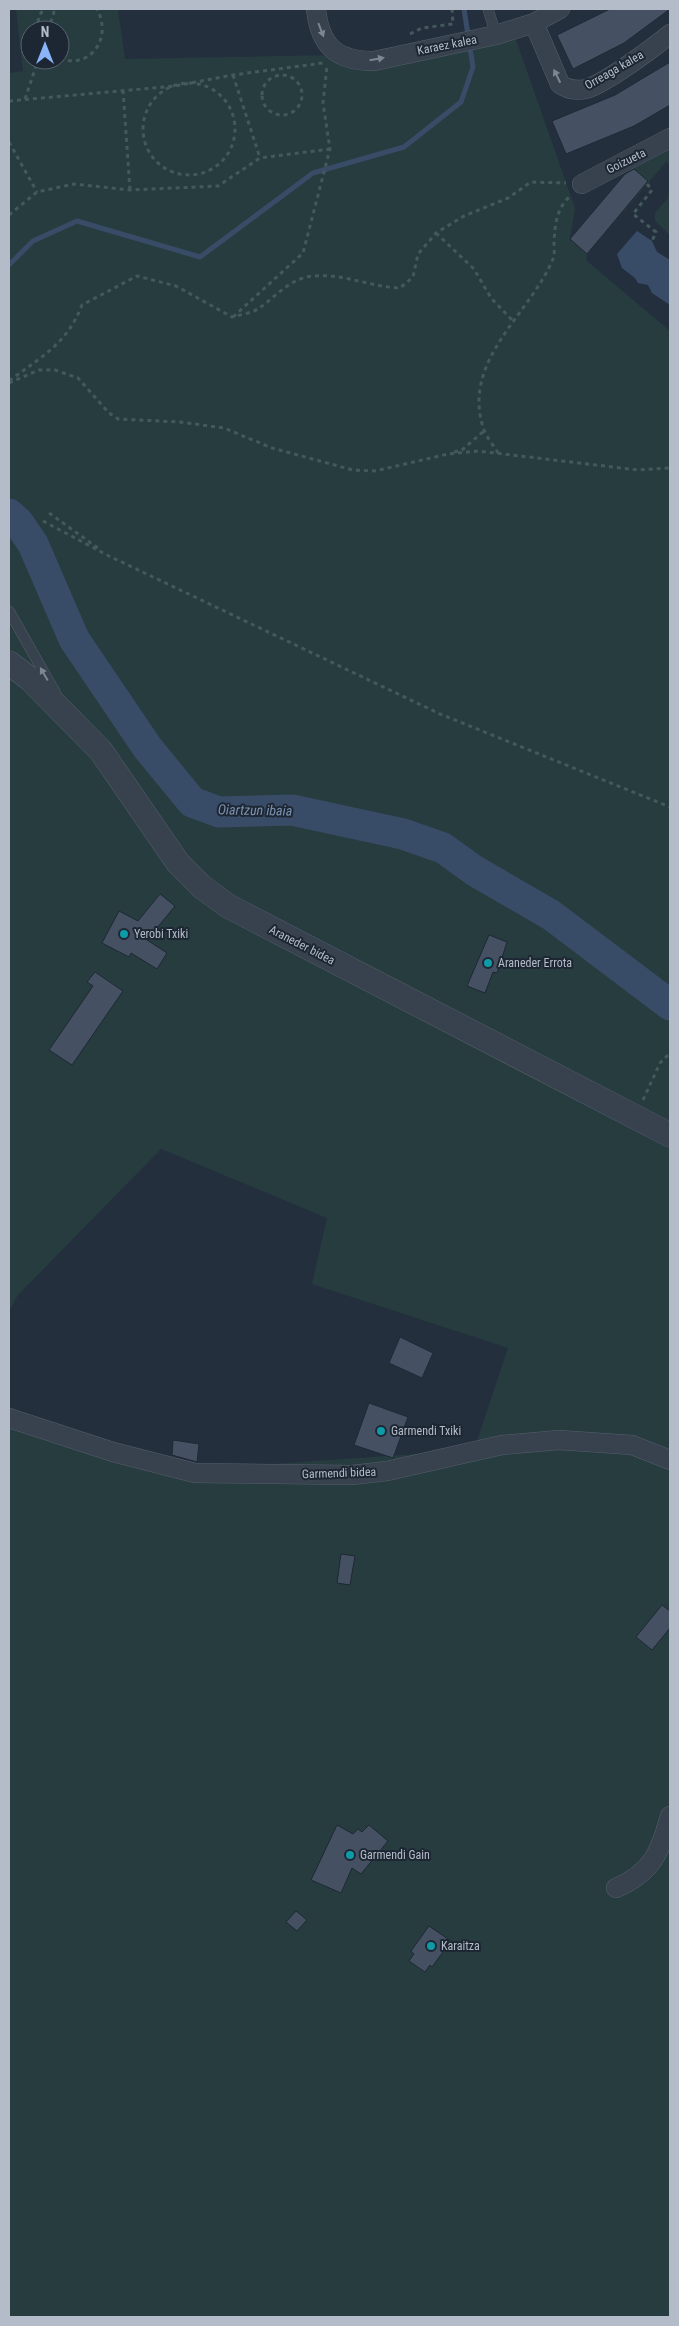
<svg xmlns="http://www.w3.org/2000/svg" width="679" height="2326" font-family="'Roboto Condensed',sans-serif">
<rect width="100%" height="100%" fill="#242f3e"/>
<!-- green -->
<path fill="#263c3f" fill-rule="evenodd" d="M16,9H118L125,59L336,55L515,37L575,208L570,238L639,161L670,147V167L667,161L587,254L586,260L670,331V2317H9V1412L199,1469L474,1450L508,1348L312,1284L327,1218L161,1149L18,1295L9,1311V73L23,71ZM30,30H60V60H30Z
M670,180V235L655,221V213L668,198Z"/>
<!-- water -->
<path fill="#394c67" d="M637,231L652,241L657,252L670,260V305L652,293L648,285L638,283L635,278L622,268L617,254Z"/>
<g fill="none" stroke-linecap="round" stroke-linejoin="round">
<!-- stream -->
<path stroke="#394c67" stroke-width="5" d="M9,265L33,241L77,221L200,257L313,173L404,147L461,102L473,67L464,9"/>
<!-- river -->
<path stroke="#394c67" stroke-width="31" d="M9,514L18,522L33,544L74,639L147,747L192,802L219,812L292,810L403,834L443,848L475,871L551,915L670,1005"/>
</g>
<!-- building -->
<path fill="#455162" stroke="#1f2835" d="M610,9H670L624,43L573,69L557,35Z
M670,62V105L634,126L566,154L552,121L615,95Z
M634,169L648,181L587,254L570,239L625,174Z
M160,894L175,906L147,940L167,953L157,969L131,953L129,957L102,943L119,911L138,921Z
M489,935L507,942L497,973L493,972L485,993L467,986Z
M95,972L123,991L72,1065L49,1050L93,986L87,982Z
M400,1337L433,1353L422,1378L389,1363Z
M369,1403L408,1417L393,1458L354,1445Z
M173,1440L199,1444L197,1462L172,1455Z
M341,1554L355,1556L350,1585L337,1583Z
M662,1605L670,1611V1628L652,1650L636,1637Z
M337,1825L353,1834L358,1829L362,1832L369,1825L388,1841L361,1874L352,1868L341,1893L311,1880Z
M296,1911L307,1920L297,1931L286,1922Z
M429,1926L451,1941L432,1967L430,1965L425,1972L409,1961L414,1954L411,1951Z"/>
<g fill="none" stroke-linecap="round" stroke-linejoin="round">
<defs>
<path id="service" d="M488,9L496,35
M9,611L55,692"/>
<path id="minor" d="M316,9C320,46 336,61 374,61L496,35L534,23L560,9
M534,23L560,84C568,90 576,91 586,89C606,83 653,48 670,34
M582,184L670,138
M9,1418L113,1452L195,1473L352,1475L387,1471L502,1445L559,1440L632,1445L670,1460
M616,1888C653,1872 660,1852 670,1816"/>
<path id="tertiary" d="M9,663L30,679L101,751L178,863L202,887L228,906L670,1135"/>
</defs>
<!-- service casing -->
<use href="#service" stroke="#565f6c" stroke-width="11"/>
<!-- minor casing -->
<use href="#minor" stroke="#565f6c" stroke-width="20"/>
<!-- tertiary casing -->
<use href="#tertiary" stroke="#565f6c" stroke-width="25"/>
<!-- path -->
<path stroke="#44595c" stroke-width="3" stroke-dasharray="4 4" stroke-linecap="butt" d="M37,30L39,16L44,9
M48,30L55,9
M410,34L422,28L453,24L452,9
M60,59C93,69 112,36 97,9
M233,75L260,158
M262 95a20 20 0 1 1 40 0a20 20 0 1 1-40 0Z
M143 129a46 46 0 1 1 92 0a46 46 0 1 1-92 0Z
M123,90L130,190
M25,99L38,60
M9,101L175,86L233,75L323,63
M9,142L37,192
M647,184L652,190L633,214L656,232L652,241
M9,215L37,192L74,184L130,190L218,186L260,158L330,149
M436,233L474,269L491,298L513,321
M233,317L303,253L330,149L323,103L327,66
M9,381C41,357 67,344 82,305L137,276L176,286L232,317C240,315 251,313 258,309C274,298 288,281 307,277C338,271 369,287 400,288L413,277L418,254L436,233L464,216L508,198L531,182L566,183
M9,383L39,370H55L78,378L109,413L118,419L180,422L224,428L272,448L353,470L375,471L448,454L478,451L638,470L670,468
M454,452L462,450L484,431
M498,453C494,446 487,438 484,430C460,361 529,316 553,259C555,254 554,248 554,243C555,224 556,209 571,195
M49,513L98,548
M43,521L109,556L440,714L670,807
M643,1100L660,1063L670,1053"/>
<!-- service -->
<use href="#service" stroke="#38414e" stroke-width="10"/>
<!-- minor -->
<use href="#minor" stroke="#38414e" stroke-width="19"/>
<!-- tertiary -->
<use href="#tertiary" stroke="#38414e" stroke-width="24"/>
</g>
<!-- one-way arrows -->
<defs><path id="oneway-solid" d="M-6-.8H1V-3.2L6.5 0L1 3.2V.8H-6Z" transform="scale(1.25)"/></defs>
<g fill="#7c8592">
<use href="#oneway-solid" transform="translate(321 30) rotate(69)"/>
<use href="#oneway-solid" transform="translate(377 59) rotate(-10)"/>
<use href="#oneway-solid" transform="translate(557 76) rotate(-116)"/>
<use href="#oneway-solid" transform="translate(44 674) rotate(-120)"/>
</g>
<!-- markers -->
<g fill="#0f9aa8" stroke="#1d2633" stroke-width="2">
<circle cx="124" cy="934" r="5"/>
<circle cx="488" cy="963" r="5"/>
<circle cx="381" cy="1431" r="5"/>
<circle cx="350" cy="1855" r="5"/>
<circle cx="431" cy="1946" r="5"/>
</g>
<g text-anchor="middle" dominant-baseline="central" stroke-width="4" stroke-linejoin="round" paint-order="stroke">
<!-- street labels -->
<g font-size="12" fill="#b4bcc9" stroke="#1d2633">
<text transform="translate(447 45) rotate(-11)">Karaez kalea</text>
<text transform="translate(614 70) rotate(-30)">Orreaga kalea</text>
<text transform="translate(626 161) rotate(-26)">Goizueta</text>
<text transform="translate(302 945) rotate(27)">Araneder bidea</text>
<text transform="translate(339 1473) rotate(-2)">Garmendi bidea</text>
</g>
<!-- poi labels -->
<g font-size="12" fill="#b4bcc9" stroke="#1d2633" text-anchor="start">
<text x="134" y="934">Yerobi Txiki</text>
<text x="498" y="963">Araneder Errota</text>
<text x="391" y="1431">Garmendi Txiki</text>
<text x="360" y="1855">Garmendi Gain</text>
<text x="441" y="1946">Karaitza</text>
</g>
<!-- water labels -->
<g font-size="14" font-style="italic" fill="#7c92b1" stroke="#1d2633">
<text transform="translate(255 810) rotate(1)">Oiartzun ibaia</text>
</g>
</g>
<!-- border -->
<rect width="679" height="2326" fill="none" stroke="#b4bcc9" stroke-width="20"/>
<!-- north arrow -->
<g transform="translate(45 45)"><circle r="24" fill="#1d2633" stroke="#59626f"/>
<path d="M0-4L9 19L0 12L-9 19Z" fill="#8ab4f8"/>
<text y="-8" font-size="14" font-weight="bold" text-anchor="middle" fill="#b4bcc9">N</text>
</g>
</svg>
